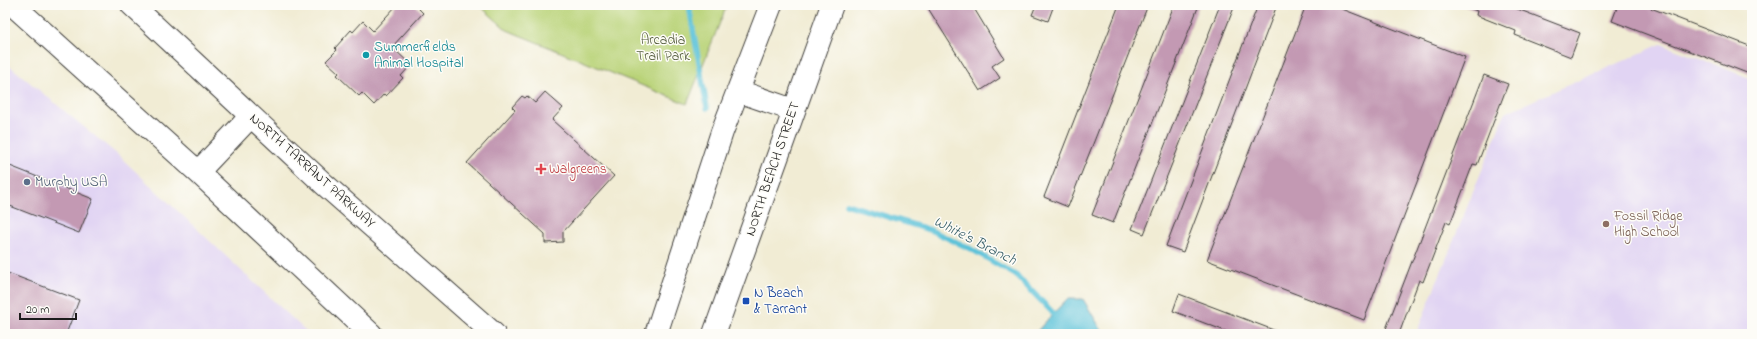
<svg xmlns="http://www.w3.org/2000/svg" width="1757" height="339" font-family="'Indie Flower',sans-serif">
<rect width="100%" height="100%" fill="#fdfcf7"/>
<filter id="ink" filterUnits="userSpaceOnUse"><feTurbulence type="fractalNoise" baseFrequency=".025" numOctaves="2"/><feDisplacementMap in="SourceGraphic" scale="8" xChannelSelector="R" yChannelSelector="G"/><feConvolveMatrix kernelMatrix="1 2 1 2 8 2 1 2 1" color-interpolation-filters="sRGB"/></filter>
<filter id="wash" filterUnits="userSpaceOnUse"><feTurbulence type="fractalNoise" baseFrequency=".012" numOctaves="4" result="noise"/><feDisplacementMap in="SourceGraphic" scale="16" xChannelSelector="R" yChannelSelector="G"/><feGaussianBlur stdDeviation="0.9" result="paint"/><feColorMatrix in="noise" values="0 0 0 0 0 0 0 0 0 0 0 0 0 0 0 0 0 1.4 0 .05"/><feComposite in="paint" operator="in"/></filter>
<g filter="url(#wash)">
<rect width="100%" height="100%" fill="#f1ecd4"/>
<!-- built -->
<path fill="#e1d4f3" d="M1661,44L1752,79V334H1416L1505,113Z
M5,62L118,155L309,334H5Z"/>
<!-- green -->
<path fill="#b9d378" stroke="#6a784a" d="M479,5H727L687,104L507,30Z"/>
<!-- water -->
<path fill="#5cc2d9" stroke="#3c6f7a" d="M1067,299H1083L1104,334H1038L1037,331Z"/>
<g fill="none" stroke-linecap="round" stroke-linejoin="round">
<!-- stream -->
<path stroke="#5cc2d9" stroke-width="5.5" d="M690,5V12L707,108
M846,204L930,230L971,249L1017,276L1058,318"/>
</g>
<g id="blocks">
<!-- building -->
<path fill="#c399b3" d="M397,5H415L423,13L392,47L411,65L401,76L403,78L386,96L384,94L374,105L362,93L359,96L337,75L339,73L326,61L337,50L335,48L351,30L353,32L363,21L373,31Z
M926,5H972L1004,58L992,66L1000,78L980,91Z
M1036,5H1054L1048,21L1032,15Z
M1119,5H1148L1068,207L1044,197Z
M1174,5H1199L1113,223L1092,215Z
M1220,5H1235L1144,234L1132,229Z
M1258,5H1277L1183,252L1166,246Z
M1306,5H1332L1465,57L1364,320L1207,260Z
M1461,5H1507L1580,33L1571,57L1515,35L1516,31L1476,15L1477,11Z
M1618,5H1643L1752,47V75L1612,21Z
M1484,75L1508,84L1477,165L1473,164L1450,224L1446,222L1423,282L1419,280L1399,334H1384Z
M545,92L563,108L552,120L614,176L563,232V242L545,243V234L467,163L515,110L512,107L522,96L525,98L527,96L535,103Z
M5,164L93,199L79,233L5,204Z
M5,272L79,300L66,334H5Z
M1179,294L1284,334H1233L1173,311Z"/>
</g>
</g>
<g filter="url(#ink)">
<use href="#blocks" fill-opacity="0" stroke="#3c3b38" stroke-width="1"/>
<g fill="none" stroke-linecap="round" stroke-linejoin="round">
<defs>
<path id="secondary" d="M738,91L793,110
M656,334L722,132L771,5
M714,334L832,5"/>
<path id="primary" d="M13,5L198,172L371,334
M132,5L324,184L494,334
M198,172L251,116"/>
</defs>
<!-- secondary casing -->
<use href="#secondary" stroke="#3c3b38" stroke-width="24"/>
<!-- primary casing -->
<use href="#primary" stroke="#3c3b38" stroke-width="24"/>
<!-- secondary -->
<use href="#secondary" stroke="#fff" stroke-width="22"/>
<!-- primary -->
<use href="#primary" stroke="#fff" stroke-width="22"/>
</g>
</g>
<!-- markers -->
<circle fill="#0f9aa8" stroke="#fdfcf7" stroke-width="1.5" cx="366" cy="55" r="4"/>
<path fill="#e0444e" stroke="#fdfcf7" stroke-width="1.5" d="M539 163h4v4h4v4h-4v4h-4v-4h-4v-4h4z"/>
<circle fill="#5c6f8a" stroke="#fdfcf7" stroke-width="1.5" cx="27" cy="182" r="4"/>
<circle fill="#8d6e63" stroke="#fdfcf7" stroke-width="1.5" cx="1606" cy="224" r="4"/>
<rect fill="#1a4fb4" stroke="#fdfcf7" stroke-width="1.5" x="742" y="297" width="8" height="8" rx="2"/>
<g text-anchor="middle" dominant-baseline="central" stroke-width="3" stroke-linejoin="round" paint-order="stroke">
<!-- park labels -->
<g font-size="14" fill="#535c3c" stroke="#fdfcf7">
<text x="663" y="40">Arcadia<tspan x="663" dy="16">Trail Park</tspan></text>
</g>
<!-- culture labels -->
<g font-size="14" fill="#0d838f" stroke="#fdfcf7" text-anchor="start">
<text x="374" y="47">Summerfields<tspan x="374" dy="16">Animal Hospital</tspan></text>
</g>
<!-- health labels -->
<g font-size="14" fill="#be3a42" stroke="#fdfcf7" text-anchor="start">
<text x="549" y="169">Walgreens</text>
</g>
<!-- street labels -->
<g font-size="14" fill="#1c1c1c" stroke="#fdfcf7">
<text transform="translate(773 169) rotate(-71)">NORTH BEACH STREET</text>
<text transform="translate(312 171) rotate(42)">NORTH TARRANT PARKWAY</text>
</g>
<!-- service labels -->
<g font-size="14" fill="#4e5e75" stroke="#fdfcf7" text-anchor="start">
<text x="35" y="182">Murphy USA</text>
</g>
<!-- education labels -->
<g font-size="14" fill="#785e54" stroke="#fdfcf7" text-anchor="start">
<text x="1614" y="216">Fossil Ridge<tspan x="1614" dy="16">High School</tspan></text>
</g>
<!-- transit labels -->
<g font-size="14" fill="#164399" stroke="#fdfcf7" text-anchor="start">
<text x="754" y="293">N Beach<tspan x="754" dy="16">&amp; Tarrant</tspan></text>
</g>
<!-- water labels -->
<g font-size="15" font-style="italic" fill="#365e68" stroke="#fdfcf7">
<text transform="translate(975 241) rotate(27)">White's Branch</text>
</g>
</g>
<!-- margin -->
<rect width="1757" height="339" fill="none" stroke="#fdfcf7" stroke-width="20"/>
<!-- scale -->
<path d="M20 313v6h56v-6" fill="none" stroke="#1c1c1c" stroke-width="2"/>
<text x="26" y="313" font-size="12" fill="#1c1c1c" stroke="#fdfcf7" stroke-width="3" paint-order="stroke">20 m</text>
</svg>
